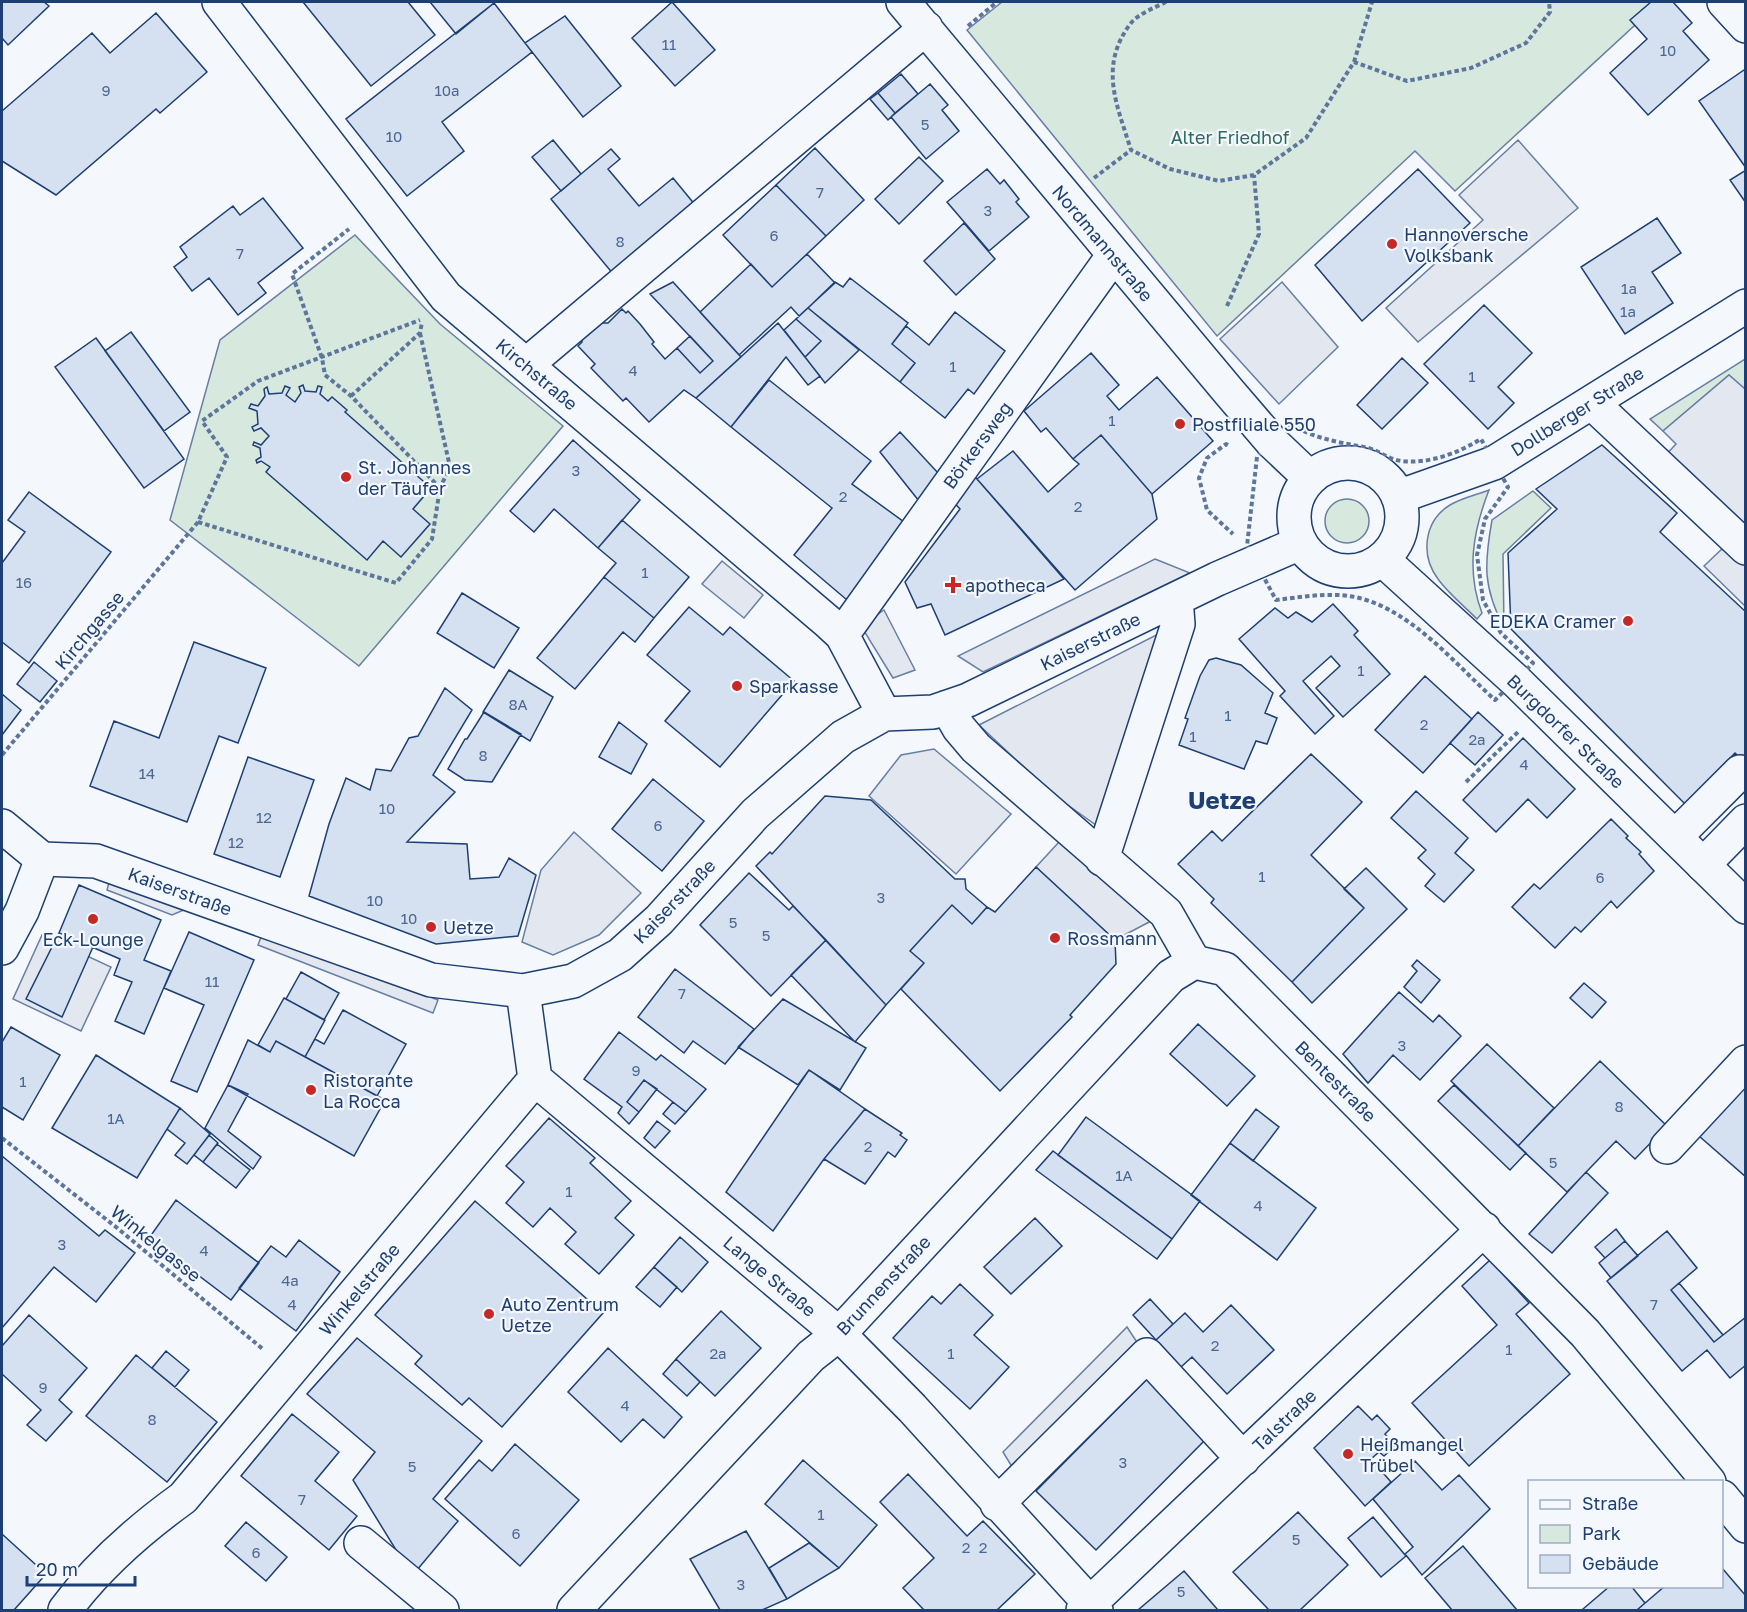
<svg xmlns="http://www.w3.org/2000/svg" width="1747" height="1612" font-family="'Golos Text',sans-serif">
<rect width="100%" height="100%" fill="#f4f7fb"/>
<!-- green -->
<path fill="#d7e8df" stroke="#687fa3" stroke-width="1.5" d="M1002,2H1660L1455,191L1415,151L1217,336L967,30Z
M355,235L440,324L563,426L359,666L170,520L220,340Z
M1745,359V389L1729,375L1663,431L1650,419Z
M1489,490C1473,531 1466,571 1482,613L1477,619C1464,606 1448,593 1438,579C1420,555 1424,521 1450,505C1462,498 1476,495 1489,490Z
M1533,491L1551,508L1503,554L1504,628C1483,587 1484,565 1492,520Z
M1325 521a22 22 0 1 1 44 0a22 22 0 1 1-44 0Z"/>
<!-- parking -->
<path fill="#e3e8f0" stroke="#687fa3" stroke-width="1.5" d="M1518,140L1578,208L1418,342L1386,308L1483,220L1459,195Z
M1282,282L1338,347L1279,404L1220,339Z
M1729,375L1745,389V606L1704,566L1724,547L1649,473L1676,444L1663,431Z
M1155,559L1190,573L983,672L958,656Z
M722,561L763,595L744,618L702,584Z
M884,610L915,670L893,678L861,626Z
M1178,624L1110,835L1055,796L979,725Z
M934,749L1011,814L956,874L869,796L901,755Z
M574,832L641,893L599,935L553,955L522,942L541,870Z
M1059,842L1151,921L1115,940L1036,867Z
M110,878L186,909L172,915L107,890Z
M263,932L438,1000L433,1013L258,945Z
M42,935L111,967L81,1031L13,999Z
M1127,1327L1142,1350L1017,1475L1003,1452Z"/>
<!-- building -->
<path fill="#d5e0f0" stroke="#1d3f73" stroke-width="1.5" d="M2,2H44L49,6L8,45L2,38Z
M303,2H408L435,35L371,86Z
M430,2H493L494,3L456,34Z
M672,2L715,50L675,86L632,38Z
M1651,2H1673L1692,23L1683,31L1709,60L1648,115L1610,73L1647,39L1630,20Z
M494,3L532,52L442,122L464,151L407,196L346,119Z
M156,13L207,72L160,113L156,109L56,195L2,161V111L92,33L110,53Z
M565,16L621,86L583,117L525,43Z
M1744,70L1746,73V168L1699,101Z
M901,74L918,94L895,113L878,93Z
M930,84L948,105L942,110L959,131L926,159L891,117Z
M878,93L895,113L888,120L870,99Z
M553,140L581,174L561,191L532,157Z
M815,148L864,200L826,236L776,185Z
M611,149L620,159L608,169L639,206L673,178L696,206L614,275L551,199Z
M919,157L943,181L899,224L875,199Z
M987,169L1000,184L1004,180L1019,199L1016,202L1029,217L989,251L947,202Z
M1418,169L1470,223L1362,321L1315,265Z
M1746,170V203L1730,180Z
M776,185L826,236L772,287L723,235Z
M263,198L303,248L258,283L266,293L238,315L209,278L192,291L174,267L187,257L180,247L233,206L240,215Z
M1657,218L1681,253L1652,272L1673,303L1625,334L1581,267Z
M964,223L995,259L956,295L924,261Z
M807,254L835,283L799,316L791,307L739,355L700,312L751,264L772,287Z
M850,278L908,323L892,344L915,363L900,382L808,308L835,282L843,287Z
M673,282L741,357L696,398L684,390L649,422L626,398L623,401L591,368L595,364L578,346L582,342L581,334L593,323H608L622,309L626,313L628,311L640,324L654,342L652,344L665,359L677,348L700,373L713,361L650,294Z
M1484,305L1532,353L1498,387L1514,403L1488,429L1424,364Z
M808,308L859,350L825,383L805,357L821,341L796,319Z
M955,312L1005,351L974,394L968,389L945,418L900,382L915,363L892,344L906,326L929,345Z
M796,319L821,341L805,357L784,330Z
M778,323L820,376L808,385L786,357L731,427L696,398Z
M131,332L190,412L164,431L105,351Z
M690,336L713,361L700,373L677,348Z
M96,338L184,459L144,488L55,367Z
M1091,353L1119,385L1107,396L1119,410L1157,377L1213,441L1152,494L1101,435L1073,459L1046,428L1041,432L1024,411Z
M1402,358L1428,383L1382,429L1357,405Z
M769,380L871,461L852,484L904,522L847,600L794,555L832,508L731,427Z
M303,385L305,391L316,392L318,386L322,387L320,394L328,401L332,397L347,410L345,412L431,488L413,509L430,524L401,557L383,541L367,560L266,472L270,467L261,461L257,463L256,460L261,457L260,448L253,445L254,442L261,445L269,436L261,428L254,431L252,427L258,424L257,411L249,408L251,404L258,406L265,396L264,389L267,387L269,394L282,393L285,386L290,388L286,395L295,402L301,393L299,387Z
M900,432L939,474L919,501L880,452Z
M1101,435L1152,494L1157,519L1075,590L977,479L1013,451L1048,492L1079,464L1073,459Z
M573,440L640,500L598,548L554,509L534,532L510,511Z
M1602,445L1677,513L1660,532L1746,612V763L1735,753L1685,804L1511,629L1508,553L1557,509L1536,489Z
M970,471L1064,579L945,635L931,604L917,608L905,582L960,509L950,498Z
M29,492L111,552L29,663L2,642V563L25,532L8,520Z
M622,520L689,577L654,618L604,577L616,563L598,548Z
M604,577L654,618L635,642L623,632L575,689L537,658Z
M462,593L519,628L494,668L437,633Z
M1333,604L1358,631L1354,635L1390,674L1343,717L1316,688L1340,666L1331,656L1303,681L1334,716L1315,734L1280,696L1285,691L1239,639L1275,608L1288,618L1296,612L1312,622Z
M689,607L723,635L730,627L794,681L720,767L665,721L690,691L647,655Z
M194,642L266,668L238,743L219,736L187,822L90,786L114,721L159,738Z
M1216,658L1241,665L1273,693L1265,713L1277,718L1267,744L1256,741L1244,769L1179,745L1188,719L1185,718L1200,676L1209,660Z
M34,662L57,681L40,702L17,684Z
M509,670L553,697L530,741L483,712Z
M1425,676L1472,719L1423,773L1375,730Z
M445,688L472,710L433,775L455,792L407,842L467,844L470,879L499,877L509,858L536,875L518,936L436,944L309,896L329,824L346,778L370,790L376,769L391,771L409,738L418,736Z
M2,694L21,710L2,735Z
M484,712L521,734L492,782L465,780L448,769L465,739H467Z
M1478,712L1503,735L1475,765L1450,743Z
M619,722L647,744L631,774L599,757Z
M1523,738L1575,789L1547,818L1528,799L1496,832L1463,800Z
M1311,754L1362,802L1311,855L1364,908L1292,982L1211,903L1214,899L1178,864L1212,831L1222,841Z
M248,757L314,780L280,877L214,854Z
M653,779L704,821L662,871L612,829Z
M1416,791L1468,838L1455,853L1474,870L1444,902L1425,886L1435,874L1418,858L1426,850L1391,818Z
M825,796L871,800L955,879H965L966,889L987,907L972,924L952,905L910,951L924,963L886,1005L756,866L770,852L772,854Z
M1611,819L1628,836L1626,838L1641,852L1639,854L1654,871L1617,908L1611,901L1581,932L1575,927L1555,948L1512,907L1534,884L1540,889Z
M1036,867L1115,940L1116,964L1070,1015L1072,1017L1000,1091L901,989L924,963L910,951L952,905L972,924L987,907L995,912Z
M1366,868L1407,909L1312,1003L1292,982L1364,908L1344,889Z
M749,873L789,910L793,906L826,940L771,996L700,925Z
M79,885L161,920L144,960L171,971L144,1034L115,1021L132,982L114,975L120,959L59,933Z
M189,932L254,960L197,1092L171,1081L204,1005L164,988Z
M59,933L93,947L62,1017L26,999Z
M826,940L886,1005L855,1042L791,975Z
M1417,960L1440,980L1421,1003L1404,987L1417,971L1412,966Z
M675,969L754,1029L725,1064L693,1041L684,1053L638,1017Z
M301,972L339,993L324,1020L286,999Z
M1584,983L1606,1002L1592,1018L1570,998Z
M1399,992L1433,1022L1439,1015L1461,1036L1420,1080L1393,1055L1368,1083L1343,1054Z
M284,998L325,1020L305,1057L276,1041L270,1052L258,1045Z
M783,999L866,1048L840,1090L809,1070L798,1085L738,1047Z
M343,1010L406,1044L377,1096L305,1057L315,1039L324,1044Z
M1198,1024L1255,1076L1227,1106L1170,1054Z
M11,1027L60,1055L23,1120L2,1107V1042Z
M619,1032L656,1060L661,1055L706,1089L686,1112L644,1080L627,1102L639,1112L629,1124L618,1113L622,1107L584,1079Z
M248,1040L270,1052L276,1041L385,1100L354,1156L228,1085Z
M1487,1044L1554,1108L1518,1146L1451,1081Z
M96,1055L180,1108L137,1178L52,1128Z
M1600,1061L1667,1126L1635,1159L1616,1141L1567,1192L1518,1146Z
M809,1070L865,1109L824,1159L773,1231L726,1192Z
M644,1080L657,1089L639,1112L627,1102Z
M1746,1082V1177L1699,1136Z
M228,1085L248,1094L228,1131L261,1157L253,1169L205,1128Z
M1454,1085L1526,1153L1510,1170L1438,1101Z
M673,1102L686,1112L675,1124L663,1114Z
M180,1108L210,1134L187,1164L175,1155L185,1143L167,1129Z
M865,1109L902,1133L900,1135L907,1140L895,1157L888,1152L865,1184L824,1159Z
M1256,1109L1279,1127L1253,1161L1230,1143Z
M1086,1117L1200,1201L1172,1239L1058,1155Z
M549,1118L595,1158L590,1163L631,1201L615,1218L634,1235L599,1274L565,1244L576,1232L550,1208L533,1227L506,1203L524,1182L506,1166Z
M657,1121L670,1131L655,1148L644,1138Z
M209,1135L218,1143L203,1162L194,1155Z
M1230,1143L1316,1208L1277,1260L1191,1195Z
M217,1144L250,1170L236,1188L203,1162Z
M1053,1151L1172,1239L1157,1259L1036,1170Z
M2,1156L99,1236L105,1230L135,1253L96,1302L54,1267L2,1328Z
M1586,1172L1608,1193L1552,1253L1529,1234Z
M176,1200L259,1263L231,1300L149,1238Z
M475,1201L603,1313L502,1427L469,1398L462,1405L415,1364L422,1356L375,1315Z
M1035,1218L1062,1246L1011,1294L984,1267Z
M1616,1229L1625,1241L1605,1258L1595,1247Z
M1667,1231L1697,1268L1671,1290L1714,1342L1746,1317V1365L1730,1378L1707,1350L1682,1371L1607,1281Z
M680,1237L708,1262L682,1292L654,1267Z
M299,1240L340,1272L296,1331L239,1288L271,1246L286,1257Z
M1625,1241L1638,1256L1611,1278L1599,1263Z
M1490,1260L1529,1303L1516,1314L1570,1374L1469,1466L1412,1403L1497,1325L1462,1286Z
M654,1267L677,1287L660,1307L636,1287Z
M1679,1283L1723,1335L1714,1342L1671,1290Z
M960,1284L993,1315L974,1335L1009,1367L970,1409L893,1338L932,1296L941,1304Z
M1150,1299L1173,1324L1156,1340L1133,1315Z
M1231,1305L1274,1350L1227,1394L1192,1357L1181,1367L1156,1340L1185,1313L1203,1332Z
M721,1311L761,1348L715,1396L676,1359Z
M29,1315L87,1368L59,1400L72,1412L46,1441L27,1425L41,1410L2,1374V1346Z
M357,1338L482,1441L433,1499L458,1521L412,1576L353,1480L375,1452L307,1394Z
M608,1348L682,1417L664,1438L643,1419L621,1442L568,1392Z
M166,1351L189,1370L175,1387L152,1368Z
M136,1355L217,1422L167,1482L86,1416Z
M676,1359L700,1382L687,1396L663,1374Z
M1151,1375L1211,1434L1096,1550L1036,1491Z
M1358,1406L1372,1420L1377,1415L1390,1429L1385,1434L1395,1446L1384,1456L1379,1452L1371,1459L1391,1482L1365,1506L1314,1448Z
M292,1414L339,1452L315,1481L357,1516L329,1550L241,1476Z
M515,1444L579,1500L520,1566L445,1499L479,1460L492,1471Z
M803,1460L877,1525L839,1568L765,1504Z
M1415,1461L1442,1490L1459,1475L1490,1509L1422,1575L1405,1554L1413,1547L1373,1499Z
M908,1474L967,1536L983,1521L1035,1574L997,1610H924L903,1588L934,1558L880,1502Z
M1298,1512L1348,1565L1300,1610H1269L1233,1572Z
M1373,1517L1406,1556L1381,1577L1348,1538Z
M246,1522L287,1557L266,1581L225,1546Z
M746,1531L787,1599L762,1610H720L690,1559Z
M2,1534L46,1574L14,1610H2Z
M809,1543L839,1568L787,1599L769,1568Z
M1463,1546L1517,1610H1452L1425,1578Z
M1722,1568L1746,1596V1610H1637L1665,1586H1722Z
M1184,1571L1218,1610H1138Z
M1610,1586H1631L1645,1603L1637,1610H1585L1583,1609Z"/>
<g fill="none" stroke-linecap="round" stroke-linejoin="round">
<defs>
<path id="minor" d="M219,2L446,297L828,622L842,635L884,714
M903,2L1230,393L1272,442L1310,478
M1724,2L1746,26
M526,365L926,28
M1592,403L1746,548
M842,635L1113,256
M947,707L959,728L976,748L1166,913L1194,962L1225,969L1585,1333L1709,1482
M2,826L42,859L96,861L431,980L523,991L573,981L620,955L659,920L755,814L843,737L884,714L933,712L968,700L1217,579L1300,543
M1675,837L1740,772
M1102,859L1178,624L1176,599
M1703,865L1746,821
M2,948L22,911L42,859
M523,991L535,1079L839,1334L912,1408L1096,1610
M1667,1147L1746,1062
M1722,1497L1746,1526
M997,1504L1147,1355L1243,1459
M361,1543L442,1610
M65,1610C96,1568 140,1529 183,1498L535,1079
M574,1610L811,1356L839,1334L1171,976L1194,962
M1083,1610L1484,1229"/>
<path id="major" d="M1294 517a54 54 0 1 1 108 0a54 54 0 1 1-108 0Z
M1398,497L1494,463L1746,306
M1382,559L1516,681L1746,907"/>
</defs>
<!-- minor casing -->
<use href="#minor" stroke="#1d3f73" stroke-width="36"/>
<!-- major casing -->
<use href="#major" stroke="#1d3f73" stroke-width="36"/>
<!-- path -->
<path stroke="#5e769c" stroke-width="4" stroke-dasharray="4.5 3" stroke-linecap="butt" d="M1166,2C1156,7 1138,14 1131,23C1098,66 1117,105 1131,150L1170,169L1219,181L1254,175L1306,138L1354,62L1407,81L1471,68L1526,43L1550,12L1549,2
M968,26L997,2
M1354,62L1372,2
M1094,178L1131,150
M1227,306L1259,234L1254,175
M420,333L450,467L440,488
M351,396L420,333L422,322
M1290,424C1314,438 1336,442 1364,447C1377,449 1389,460 1402,461C1430,464 1458,453 1481,439L1508,487L1485,519L1477,555L1483,600L1501,633L1533,663L1495,700C1454,663 1411,609 1355,597C1329,592 1301,597 1276,600L1247,546L1257,457Z
M1228,445L1226,444L1207,458L1199,478L1207,510L1233,534
M198,522L396,583L432,539L440,488L351,396L325,375L322,358L292,274L349,229
M2,755L198,522L227,457L202,421L258,381L420,320
M1466,782L1519,731
M2,1138L116,1227L264,1350"/>
<!-- minor -->
<use href="#minor" stroke="#f4f7fb" stroke-width="33"/>
<!-- major -->
<use href="#major" stroke="#f4f7fb" stroke-width="33"/>
</g>
<!-- markers -->
<g fill="#c62828" stroke="#f4f7fb" stroke-width="2">
<circle cx="1392" cy="244" r="6"/>
<circle cx="1180" cy="424" r="6"/>
<circle cx="346" cy="477" r="6"/>
<path d="M950 576h6v6h6v6h-6v6h-6v-6h-6v-6h6z"/>
<circle cx="1628" cy="621" r="6"/>
<circle cx="737" cy="686" r="6"/>
<circle cx="93" cy="919" r="6"/>
<circle cx="431" cy="927" r="6"/>
<circle cx="1055" cy="938" r="6"/>
<circle cx="311" cy="1090" r="6"/>
<circle cx="489" cy="1314" r="6"/>
<circle cx="1348" cy="1454" r="6"/>
</g>
<g text-anchor="middle" dominant-baseline="central" stroke-width="4.5" stroke-linejoin="round" paint-order="stroke">
<!-- number labels -->
<g font-size="15" fill="#4b6792">
<text x="669" y="44">11</text>
<text x="1668" y="50">10</text>
<text x="106" y="90">9</text>
<text x="447" y="90">10a</text>
<text x="925" y="124">5</text>
<text x="394" y="136">10</text>
<text x="820" y="192">7</text>
<text x="988" y="210">3</text>
<text x="774" y="235">6</text>
<text x="620" y="241">8</text>
<text x="240" y="253">7</text>
<text x="1629" y="288">1a</text>
<text x="1628" y="311">1a</text>
<text x="953" y="366">1</text>
<text x="633" y="370">4</text>
<text x="1472" y="376">1</text>
<text x="1112" y="420">1</text>
<text x="576" y="470">3</text>
<text x="843" y="496">2</text>
<text x="1078" y="506">2</text>
<text x="645" y="572">1</text>
<text x="24" y="582">16</text>
<text x="1361" y="670">1</text>
<text x="518" y="704">8A</text>
<text x="1228" y="715">1</text>
<text x="1424" y="724">2</text>
<text x="1193" y="736">1</text>
<text x="1477" y="739">2a</text>
<text x="483" y="755">8</text>
<text x="1524" y="764">4</text>
<text x="147" y="773">14</text>
<text x="387" y="808">10</text>
<text x="264" y="817">12</text>
<text x="658" y="825">6</text>
<text x="236" y="842">12</text>
<text x="1262" y="876">1</text>
<text x="1600" y="877">6</text>
<text x="881" y="897">3</text>
<text x="375" y="900">10</text>
<text x="409" y="918">10</text>
<text x="733" y="922">5</text>
<text x="766" y="935">5</text>
<text x="212" y="981">11</text>
<text x="682" y="993">7</text>
<text x="1402" y="1045">3</text>
<text x="636" y="1070">9</text>
<text x="23" y="1081">1</text>
<text x="1619" y="1106">8</text>
<text x="116" y="1118">1A</text>
<text x="868" y="1146">2</text>
<text x="1553" y="1162">5</text>
<text x="1124" y="1175">1A</text>
<text x="569" y="1191">1</text>
<text x="1258" y="1205">4</text>
<text x="62" y="1244">3</text>
<text x="204" y="1250">4</text>
<text x="290" y="1280">4a</text>
<text x="292" y="1304">4</text>
<text x="1654" y="1304">7</text>
<text x="1215" y="1345">2</text>
<text x="1509" y="1349">1</text>
<text x="718" y="1353">2a</text>
<text x="951" y="1353">1</text>
<text x="43" y="1387">9</text>
<text x="625" y="1405">4</text>
<text x="152" y="1419">8</text>
<text x="1123" y="1462">3</text>
<text x="412" y="1466">5</text>
<text x="302" y="1499">7</text>
<text x="821" y="1514">1</text>
<text x="516" y="1533">6</text>
<text x="1296" y="1539">5</text>
<text x="966" y="1547">2</text>
<text x="983" y="1547">2</text>
<text x="256" y="1552">6</text>
<text x="741" y="1584">3</text>
<text x="1181" y="1591">5</text>
</g>
<!-- park labels -->
<g font-size="18" fill="#2c6c60" stroke="#f4f7fb">
<text x="1230" y="137">Alter Friedhof</text>
</g>
<!-- poi labels -->
<g font-size="18" fill="#1d3f73" stroke="#f4f7fb" text-anchor="start">
<text x="1404" y="234">Hannoversche<tspan x="1404" dy="21">Volksbank</tspan></text>
<text x="1192" y="424">Postfiliale 550</text>
<text x="358" y="467">St. Johannes<tspan x="358" dy="21">der Täufer</tspan></text>
<text x="965" y="585">apotheca</text>
<text x="1616" y="621" text-anchor="end">EDEKA Cramer</text>
<text x="749" y="686">Sparkasse</text>
<text x="443" y="927">Uetze</text>
<text x="1067" y="938">Rossmann</text>
<text x="93" y="939" text-anchor="middle">Eck-Lounge</text>
<text x="323" y="1080">Ristorante<tspan x="323" dy="21">La Rocca</tspan></text>
<text x="501" y="1304">Auto Zentrum<tspan x="501" dy="21">Uetze</tspan></text>
<text x="1360" y="1444">Heißmangel<tspan x="1360" dy="21">Trübel</tspan></text>
</g>
<!-- street labels -->
<g font-size="18" fill="#1d3f73" stroke="#f4f7fb">
<text transform="translate(1103 243) rotate(50)">Nordmannstraße</text>
<text transform="translate(537 374) rotate(40)">Kirchstraße</text>
<text transform="translate(1577 411) rotate(-32)">Dollberger Straße</text>
<text transform="translate(977 445) rotate(-54)">Börkersweg</text>
<text transform="translate(89 630) rotate(-50)">Kirchgasse</text>
<text transform="translate(1090 641) rotate(-26)">Kaiserstraße</text>
<text transform="translate(1566 731) rotate(44)">Burgdorfer Straße</text>
<text transform="translate(180 891) rotate(20)">Kaiserstraße</text>
<text transform="translate(674 901) rotate(-46)">Kaiserstraße</text>
<text transform="translate(1336 1081) rotate(45)">Bentestraße</text>
<text transform="translate(156 1243) rotate(39)">Winkelgasse</text>
<text transform="translate(770 1276) rotate(40)">Lange Straße</text>
<text transform="translate(883 1285) rotate(-47)">Brunnenstraße</text>
<text transform="translate(359 1289) rotate(-50)">Winkelstraße</text>
<text transform="translate(1284 1420) rotate(-44)">Talstraße</text>
</g>
<!-- district labels -->
<g font-size="24" font-weight="bold" fill="#1d3f73" stroke="#f4f7fb">
<text x="1222" y="799">Uetze</text>
</g>
</g>
<!-- border -->
<rect width="1747" height="1612" fill="none" stroke="#1d3f73" stroke-width="6"/>
<!-- legend -->
<rect x="1528" y="1480" width="195" height="108" fill="#f4f7fb" stroke="#9eadc5" stroke-width="1.5"/>
<rect x="1540" y="1500" width="30" height="9" fill="#f4f7fb" stroke="#9eadc5" stroke-width="1.5"/>
<text x="1582" y="1510" font-size="18" fill="#1d3f73">Straße</text>
<rect x="1540" y="1525" width="30" height="18" fill="#d7e8df" stroke="#9eadc5" stroke-width="1.5"/>
<text x="1582" y="1540" font-size="18" fill="#1d3f73">Park</text>
<rect x="1540" y="1555" width="30" height="18" fill="#d5e0f0" stroke="#9eadc5" stroke-width="1.5"/>
<text x="1582" y="1570" font-size="18" fill="#1d3f73">Gebäude</text>
<!-- scale -->
<path d="M27 1576v9h108v-9" fill="none" stroke="#1d3f73" stroke-width="3"/>
<text x="36" y="1576" font-size="18" fill="#1d3f73" stroke="#f4f7fb" stroke-width="4.5" paint-order="stroke">20 m</text>
</svg>
